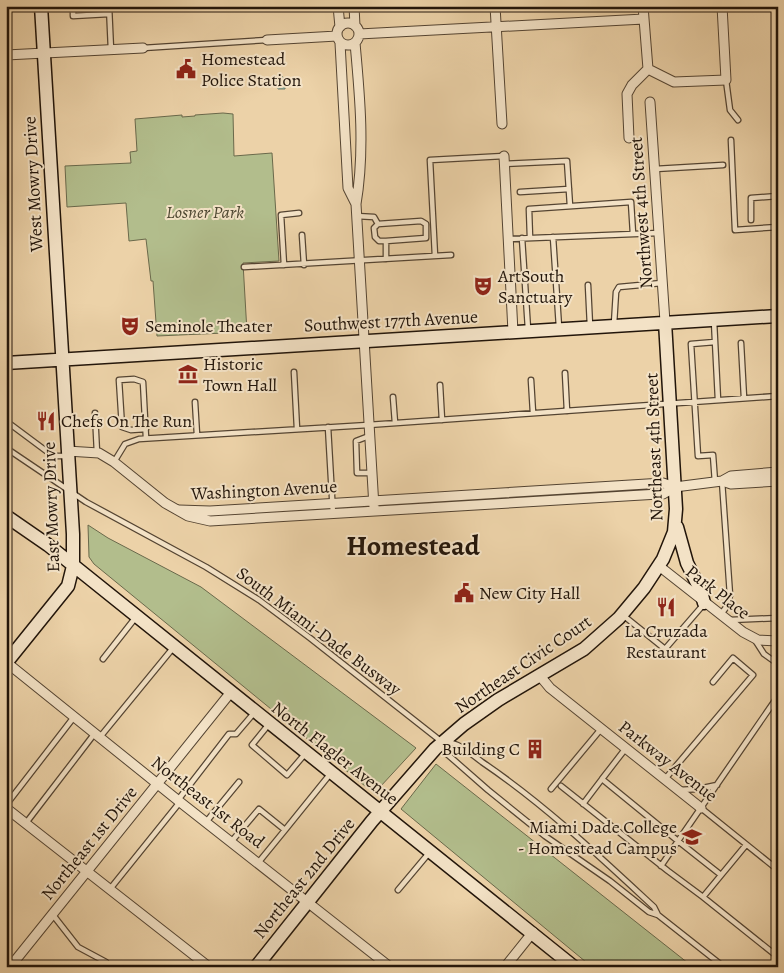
<svg xmlns="http://www.w3.org/2000/svg" width="784" height="973" font-family="Alegreya,serif">
<rect width="100%" height="100%" fill="#ecd2a8"/>
<filter id="stains"><feTurbulence type="fractalNoise" baseFrequency=".004" numOctaves="4"/><feColorMatrix values="0 0 0 0 .2 0 0 0 0 .09 0 0 0 0 .02 0 0 0 .5 -.17"/></filter>
<radialGradient id="worn" r=".72"><stop offset=".6" stop-color="#630" stop-opacity="0"/><stop offset="1" stop-color="#630" stop-opacity=".3"/></radialGradient>
<!-- green -->
<path fill="#b2bd8c" stroke="#6a694b" d="M223,113L233,114L234,156L272,153L279,261L243,263L247,332L157,336L153,281H151L146,239L129,241L126,203L67,207L65,166L131,163L130,152L137,151L135,119L182,115V117L195,116V115Z
M88,525L108,538L201,587L416,748L380,787L365,786L94,564L89,557Z
M436,764L693,967H592L401,809Z"/>
<!-- water -->
<path fill="#99b8a5" stroke="#697767" d="M279,76H282L285,80V89H278L277,81Z"/>
<g fill="none" stroke-linecap="round" stroke-linejoin="round">
<defs>
<path id="lane" d="M73,6V16L109,14
M109,6L111,50
M143,48L267,40
M726,80L730,110L738,120
M731,140L735,230L778,227
M504,164L567,161L570,206
M655,169L723,165
M520,192L569,189
M356,216L374,217L378,224
M751,220V198L778,196
M302,235L304,265
M553,237L559,327
M522,238L528,329
M530,238L529,209L631,202L633,234
M508,239L659,233
M386,241H379L375,237L374,228L378,224L421,221L426,224V238L386,241V259
M435,256L430,160L504,156
M284,265L281,215L299,213
M244,267L451,255
M588,285L590,326
M714,321L718,400
M614,324L616,292L619,287L662,283
M741,343L744,398
M294,372L297,429
M565,373L567,411
M531,380L533,413
M440,385L442,420
M393,397L395,423
M195,402L197,435
M95,413L97,453
M6,421L53,456H66
M328,427L333,514
M146,429L131,430L122,427L119,380L134,379L143,382L146,438
M369,436L356,441L357,473H371
M6,448L86,502L206,567L259,600L310,638L442,742L447,754L488,790L545,836L610,881L649,912L658,915L724,967
M114,462L125,444L139,439L368,425L778,396
M715,482L713,455L698,456L691,344L715,342
M721,614L728,605L730,595L722,481
M624,616L665,649L704,604
M730,620L778,618
M755,640L764,654L778,664
M103,659L136,617
M269,724L252,745L287,775L305,754
M100,737L173,648
M446,742C460,743 471,754 482,762C544,804 599,856 654,907L658,915
M626,748L602,779L678,841L778,696
M665,779L753,675L733,658L713,682
M561,786L668,871L703,897L746,845
M551,789L601,729
M679,790L698,789L717,785
M178,800L229,734H236L254,713
M583,804L602,779
M6,805L74,717
M701,808L778,870
M206,822L239,782
M26,823L95,733
M285,830L331,773
M231,842L259,809L285,830L258,863
M661,866L678,841L721,875
M110,889L180,802
M398,890L429,853
M703,897L778,957
M53,915L78,947L106,962"/>
<path id="street" d="M338,6L340,27
M354,6L355,26
M495,6L502,124
M337 34a11 11 0 1 1 22 0a11 11 0 1 1-22 0Z
M359,34L644,19
M267,40L337,36
M340,43L348,188L356,204
M355,43C360,97 365,151 356,204L374,507
M6,55L143,48
M648,69L674,82L726,80L722,6
M650,102L665,322
M629,138L627,94L632,85L648,69L643,6
M504,156L513,332
M67,451L99,453L114,462L165,503L188,516L210,521L659,494H663L675,487L722,481L731,476L778,472
M722,481L731,484L778,481
M179,510L210,511L663,483L675,487
M659,566L743,632L758,640L778,641
M6,662L180,802L390,967
M540,676L550,688L701,808
M6,808L209,967
M10,967L231,692
M505,967L533,932"/>
<path id="secondary" d="M6,363L778,316
M6,516L48,545L574,967
M677,527L687,563L701,591L704,603
M6,663L68,586L73,566V534L41,6
M256,967L372,821L435,749L464,724L498,700L584,649L619,618L644,588L663,559L674,532L676,509L665,322"/>
</defs>
<!-- lane casing -->
<use href="#lane" stroke="#544432" stroke-width="7"/>
<!-- street casing -->
<use href="#street" stroke="#544432" stroke-width="11"/>
<!-- secondary casing -->
<use href="#secondary" stroke="#22150a" stroke-width="15"/>
<!-- lane -->
<use href="#lane" stroke="#f3e2c6" stroke-width="4.5"/>
<!-- street -->
<use href="#street" stroke="#f3e2c6" stroke-width="9"/>
<!-- secondary -->
<use href="#secondary" stroke="#f3e2c6" stroke-width="12"/>
</g>
<!-- icons -->
<defs>
<symbol id="civic-bare" viewBox="-9 -9 18 18"><path d="M-.6-6.5H3V-4.5H.6V-3L4-1V1h2V6H-6V1h2V-1L-.6-3ZM-1.2 2.5V6h2.4V2.5Z" fill="#8f2418" stroke="#f3e2c6" stroke-width="2.5" paint-order="stroke"/></symbol>
<symbol id="theatre-bare" viewBox="-9 -9 18 18"><path d="M-5-5.5Q0-4 5-5.5V0Q5 5 0 6Q-5 5-5 0ZM-3.3-2.5H-1v1.5H-3.3ZM1-2.5H3.3v1.5H1ZM-2.8 1Q0 5.5 2.8 1Z" fill="#8f2418" stroke="#f3e2c6" stroke-width="2.5" paint-order="stroke"/></symbol>
<symbol id="museum-bare" viewBox="-9 -9 18 18"><path d="M0-6L6-3V-2H-6V-3ZM-5-1h2V3h-2ZM-1-1h2V3h-2ZM3-1h2V3H3ZM-6 4H6V6H-6Z" fill="#8f2418" stroke="#f3e2c6" stroke-width="2.5" paint-order="stroke"/></symbol>
<symbol id="restaurant-bare" viewBox="-9 -9 18 18"><path d="M-5-6h1v4h1v-4h1v4h1v-4h1v5L-1.5 .5V6h-2V.5L-5-1ZM5-6V6H3V1.5H1.5Q1.5-4 5-6Z" fill="#8f2418" stroke="#f3e2c6" stroke-width="2.5" paint-order="stroke"/></symbol>
<symbol id="building-bare" viewBox="-9 -9 18 18"><path d="M-4-6H4V6H1V3H-1V6H-4ZM-2.5-4.3h1.7v1.8h-1.7ZM.8-4.3h1.7v1.8H.8ZM-2.5-1h1.7V.8h-1.7ZM.8-1h1.7V.8H.8Z" fill="#8f2418" stroke="#f3e2c6" stroke-width="2.5" paint-order="stroke"/></symbol>
<symbol id="university-bare" viewBox="-9 -9 18 18"><path d="M0-5L7-2L0 1L-7-2ZM-4 1L0 2.5L4 1V4Q0 6-4 4Z" fill="#8f2418" stroke="#f3e2c6" stroke-width="2.5" paint-order="stroke"/></symbol>
</defs>
<g fill-rule="evenodd">
<use href="#civic-bare" x="172" y="55" width="28" height="28"/>
<use href="#theatre-bare" x="469" y="272" width="28" height="28"/>
<use href="#theatre-bare" x="116" y="312" width="28" height="28"/>
<use href="#museum-bare" x="174" y="360" width="28" height="28"/>
<use href="#restaurant-bare" x="32" y="407" width="28" height="28"/>
<use href="#civic-bare" x="450" y="579" width="28" height="28"/>
<use href="#restaurant-bare" x="652" y="593" width="28" height="28"/>
<use href="#building-bare" x="521" y="735" width="28" height="28"/>
<use href="#university-bare" x="678" y="823" width="28" height="28"/>
</g>
<g text-anchor="middle" dominant-baseline="central" stroke-width="4" stroke-linejoin="round" paint-order="stroke">
<!-- poi labels -->
<g font-size="18" fill="#22150a" stroke="#f3e2c6" text-anchor="start">
<text x="201" y="59">Homestead<tspan x="201" dy="21">Police Station</tspan></text>
<text x="498" y="276">ArtSouth<tspan x="498" dy="21">Sanctuary</tspan></text>
<text x="145" y="326">Seminole Theater</text>
<text x="203" y="364">Historic<tspan x="203" dy="21">Town Hall</tspan></text>
<text x="61" y="421">Chefs On The Run</text>
<text x="479" y="593">New City Hall</text>
<text x="666" y="631" text-anchor="middle">La Cruzada<tspan x="666" dy="21">Restaurant</tspan></text>
<text x="520" y="749" text-anchor="end">Building C</text>
<text x="677" y="827" text-anchor="end">Miami Dade College<tspan x="677" dy="21">- Homestead Campus</tspan></text>
</g>
<!-- street labels -->
<g font-size="18" fill="#22150a" stroke="#f3e2c6">
<text transform="translate(33 184) rotate(-93)">West Mowry Drive</text>
<text transform="translate(641 213) rotate(-94)">Northwest 4th Street</text>
<text transform="translate(391 321) rotate(-3)">Southwest 177th Avenue</text>
<text transform="translate(654 447) rotate(-92)">Northeast 4th Street</text>
<text transform="translate(264 490) rotate(-3)">Washington Avenue</text>
<text transform="translate(51 507) rotate(-92)">East Mowry Drive</text>
<text transform="translate(718 592) rotate(38)">Park Place</text>
<text transform="translate(319 631) rotate(37)">South Miami-Dade Busway</text>
<text transform="translate(523 664) rotate(-34)">Northeast Civic Court</text>
<text transform="translate(335 753) rotate(38)">North Flagler Avenue</text>
<text transform="translate(668 761) rotate(38)">Parkway Avenue</text>
<text transform="translate(208 802) rotate(38)">Northeast 1st Road</text>
<text transform="translate(89 843) rotate(-51)">Northeast 1st Drive</text>
<text transform="translate(304 878) rotate(-51)">Northeast 2nd Drive</text>
</g>
<!-- park labels -->
<g font-size="18" font-style="italic" fill="#4d4731" stroke="#f3e2c6">
<text x="205" y="212">Losner Park</text>
</g>
<!-- town labels -->
<g font-size="28" font-weight="bold" fill="#22150a" stroke="#f3e2c6">
<text x="413" y="546">Homestead</text>
</g>
</g>
<!-- margin -->
<rect width="784" height="973" fill="none" stroke="#ecd2a8" stroke-width="25"/>
<rect x="8" y="8" width="769" height="958" fill="none" stroke="#22150a" stroke-width="2.5"/>
<rect x="12" y="12" width="759" height="948" fill="none" stroke="#22150a"/>
<rect width="100%" height="100%" filter="url(#stains)"/>
<rect width="100%" height="100%" fill="url(#worn)"/>
</svg>
